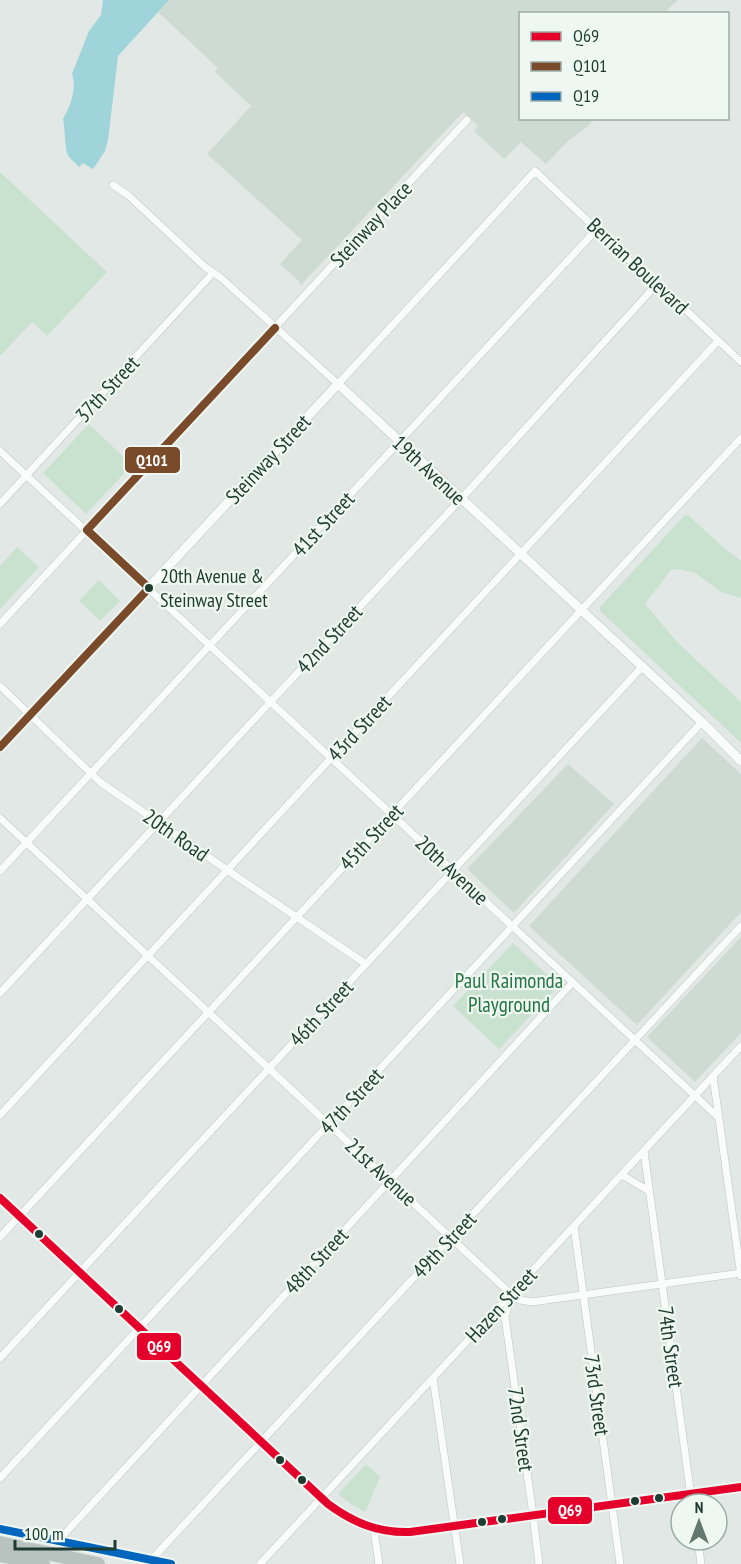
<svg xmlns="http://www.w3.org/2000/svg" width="741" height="1564" font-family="'PT Sans Narrow',sans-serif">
<rect width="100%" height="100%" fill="#e1e8e5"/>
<!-- built -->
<path fill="#cedad4" d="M170,0H678L664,13L520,14V118L594,119L587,127L568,141L546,164L521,142L504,159L474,131L478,126L463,112L301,285L299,284L300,282L280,264L302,240L207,154L251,106L215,72L218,68L158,12Z
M702,738L741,774V912L637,1025L529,926Z
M568,764L614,804L514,913L467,869Z
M741,937V1033L695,1082L647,1037Z"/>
<!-- green -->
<path fill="#c9e2d0" d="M0,172L107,272L47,336L32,322L0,356Z
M89,424L132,465L86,514L43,473Z
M688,515L722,546L741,561V598L721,592L695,573L678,569L671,570L647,601L646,605L677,642L741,702V743L600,611V607L684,516Z
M17,547L39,567L0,609V566Z
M99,580L120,601L100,621L79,601Z
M513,943L559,986L499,1049L453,1006Z
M366,1464L380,1477L365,1512L351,1504L338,1494Z"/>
<!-- water -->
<path fill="#9ed4da" d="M103,0H169L118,56L108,140L105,151L93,169L83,163L79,167C76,163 70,159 68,155C65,150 65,128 63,119C71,106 77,87 72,74L89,31L101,15Z"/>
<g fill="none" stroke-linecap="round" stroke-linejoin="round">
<defs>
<path id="street" d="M113,185L129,196L205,267L220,277L338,384L535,171L646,276L668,293L741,362
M0,451L719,1118
M0,504L213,273
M0,624L467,120
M0,686L100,782L233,874L366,964
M0,818L511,1294L520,1300L532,1302L741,1273
M0,871L597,229
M0,993L274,698L461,499L657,284
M713,1076L741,1276
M0,1115L718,341
M644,1151L692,1504
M622,1175L649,1191
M574,1226L620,1564
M0,1237L741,438
M511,1297L505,1317L533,1515L539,1564
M0,1358L642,667
M433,1378L460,1564
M0,1478L702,722
M374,1530L379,1564
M698,1540L701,1564
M58,1541L573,982
M151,1560L741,926
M260,1564L741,1046"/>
<path id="secondary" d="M0,747L338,384L702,722L741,761
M0,1198L328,1504C354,1524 377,1534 410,1532L741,1487
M0,1529L171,1564"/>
<path id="highway" d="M0,1543L98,1564
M0,1555L43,1564"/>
</defs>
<!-- street casing -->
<use href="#street" stroke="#bec5c2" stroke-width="8"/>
<!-- secondary casing -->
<use href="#secondary" stroke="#bdc5c2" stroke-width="10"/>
<!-- highway casing -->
<use href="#highway" stroke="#bbc5c1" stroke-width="14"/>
<!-- street -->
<use href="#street" stroke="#fafcfb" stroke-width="7"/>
<!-- secondary -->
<use href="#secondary" stroke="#fafcfb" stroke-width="9"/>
<!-- highway -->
<use href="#highway" stroke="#b8c2bf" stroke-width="12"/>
<defs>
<path id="bus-1" d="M0,1198L328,1504C354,1523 378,1533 410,1532L741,1487"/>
<path id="bus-2" d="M149,588L87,530L275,328
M0,747L149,588"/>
<path id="bus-3" d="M0,1529L171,1564"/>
</defs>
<!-- bus-1 casing -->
<use href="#bus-1" stroke="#eff7f3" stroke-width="12"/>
<!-- bus-2 casing -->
<use href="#bus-2" stroke="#eff7f3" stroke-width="12"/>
<!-- bus-3 casing -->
<use href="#bus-3" stroke="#eff7f3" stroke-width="12"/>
<!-- bus-1 -->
<use href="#bus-1" stroke="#e4002b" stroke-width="8"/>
<!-- bus-2 -->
<use href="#bus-2" stroke="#7a4b2a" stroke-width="8"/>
<!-- bus-3 -->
<use href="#bus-3" stroke="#0065bd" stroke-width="8"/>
</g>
<!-- markers -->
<g fill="#1e3c32" stroke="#eff7f3" stroke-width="2">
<circle cx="149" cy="588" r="5"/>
<circle cx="39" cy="1234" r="5"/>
<circle cx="119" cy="1309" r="5"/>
<circle cx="280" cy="1460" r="5"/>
<circle cx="302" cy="1480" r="5"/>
<circle cx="659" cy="1498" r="5"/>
<circle cx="635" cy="1501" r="5"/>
<circle cx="502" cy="1519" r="5"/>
<circle cx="482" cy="1522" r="5"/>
</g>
<g text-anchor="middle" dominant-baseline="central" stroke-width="4.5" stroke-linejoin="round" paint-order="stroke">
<!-- bus labels -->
<g font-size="20" fill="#1e3c32" stroke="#eff7f3" text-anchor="start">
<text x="160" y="576">20th Avenue &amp;<tspan x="160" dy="24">Steinway Street</tspan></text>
</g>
<!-- street labels -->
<g font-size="21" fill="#1e3c32" stroke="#eff7f3">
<text transform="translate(371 224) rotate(-47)">Steinway Place</text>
<text transform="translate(638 266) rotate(43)">Berrian Boulevard</text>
<text transform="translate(107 389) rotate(-47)">37th Street</text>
<text transform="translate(268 459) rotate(-47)">Steinway Street</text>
<text transform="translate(429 470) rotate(43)">19th Avenue</text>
<text transform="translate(323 524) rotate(-47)">41st Street</text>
<text transform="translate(329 639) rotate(-47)">42nd Street</text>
<text transform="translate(359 728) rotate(-47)">43rd Street</text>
<text transform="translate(176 835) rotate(35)">20th Road</text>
<text transform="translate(371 837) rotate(-47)">45th Street</text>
<text transform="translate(452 870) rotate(43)">20th Avenue</text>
<text transform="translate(321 1013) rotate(-47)">46th Street</text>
<text transform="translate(351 1101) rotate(-47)">47th Street</text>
<text transform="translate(381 1172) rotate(43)">21st Avenue</text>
<text transform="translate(444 1245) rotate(-47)">49th Street</text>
<text transform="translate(316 1261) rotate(-47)">48th Street</text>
<text transform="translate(501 1305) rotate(-47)">Hazen Street</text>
<text transform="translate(671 1347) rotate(82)">74th Street</text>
<text transform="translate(597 1395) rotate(82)">73rd Street</text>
<text transform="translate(521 1429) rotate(82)">72nd Street</text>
</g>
<!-- park labels -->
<g font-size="21" fill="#267541" stroke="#eff7f3">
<text x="509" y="980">Paul Raimonda<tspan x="509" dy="24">Playground</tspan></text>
</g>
</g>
<g stroke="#eff7f3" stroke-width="2">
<rect x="124" y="446" width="57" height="28" rx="6" fill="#7a4b2a"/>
<rect x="136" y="1332" width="46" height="29" rx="6" fill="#e4002b"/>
<rect x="547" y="1496" width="46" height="29" rx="6" fill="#e4002b"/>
</g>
<g font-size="16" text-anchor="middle" font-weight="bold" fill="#fff">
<text x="152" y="466">Q101</text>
<text x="159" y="1352">Q69</text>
<text x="570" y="1516">Q69</text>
</g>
<!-- legend -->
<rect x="519" y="12" width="210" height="108" fill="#eff7f3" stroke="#9baca6" stroke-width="1.5"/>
<rect x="531" y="32" width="30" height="9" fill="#e4002b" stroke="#9baca6" stroke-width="1.5"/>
<text x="573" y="42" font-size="18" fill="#1e3c32">Q69</text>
<rect x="531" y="62" width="30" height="9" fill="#7a4b2a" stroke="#9baca6" stroke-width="1.5"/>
<text x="573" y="72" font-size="18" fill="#1e3c32">Q101</text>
<rect x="531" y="92" width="30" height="9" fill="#0065bd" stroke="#9baca6" stroke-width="1.5"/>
<text x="573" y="102" font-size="18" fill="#1e3c32">Q19</text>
<!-- north arrow -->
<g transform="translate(699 1522)"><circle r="28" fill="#eff7f3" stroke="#9baca6" stroke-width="1.5"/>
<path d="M0-4.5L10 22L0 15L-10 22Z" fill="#627871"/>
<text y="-9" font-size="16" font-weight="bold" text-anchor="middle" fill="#1e3c32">N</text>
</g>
<!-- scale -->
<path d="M15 1540v9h100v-9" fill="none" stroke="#1e3c32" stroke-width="3"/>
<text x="24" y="1540" font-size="18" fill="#1e3c32" stroke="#eff7f3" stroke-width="4.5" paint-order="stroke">100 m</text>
</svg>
